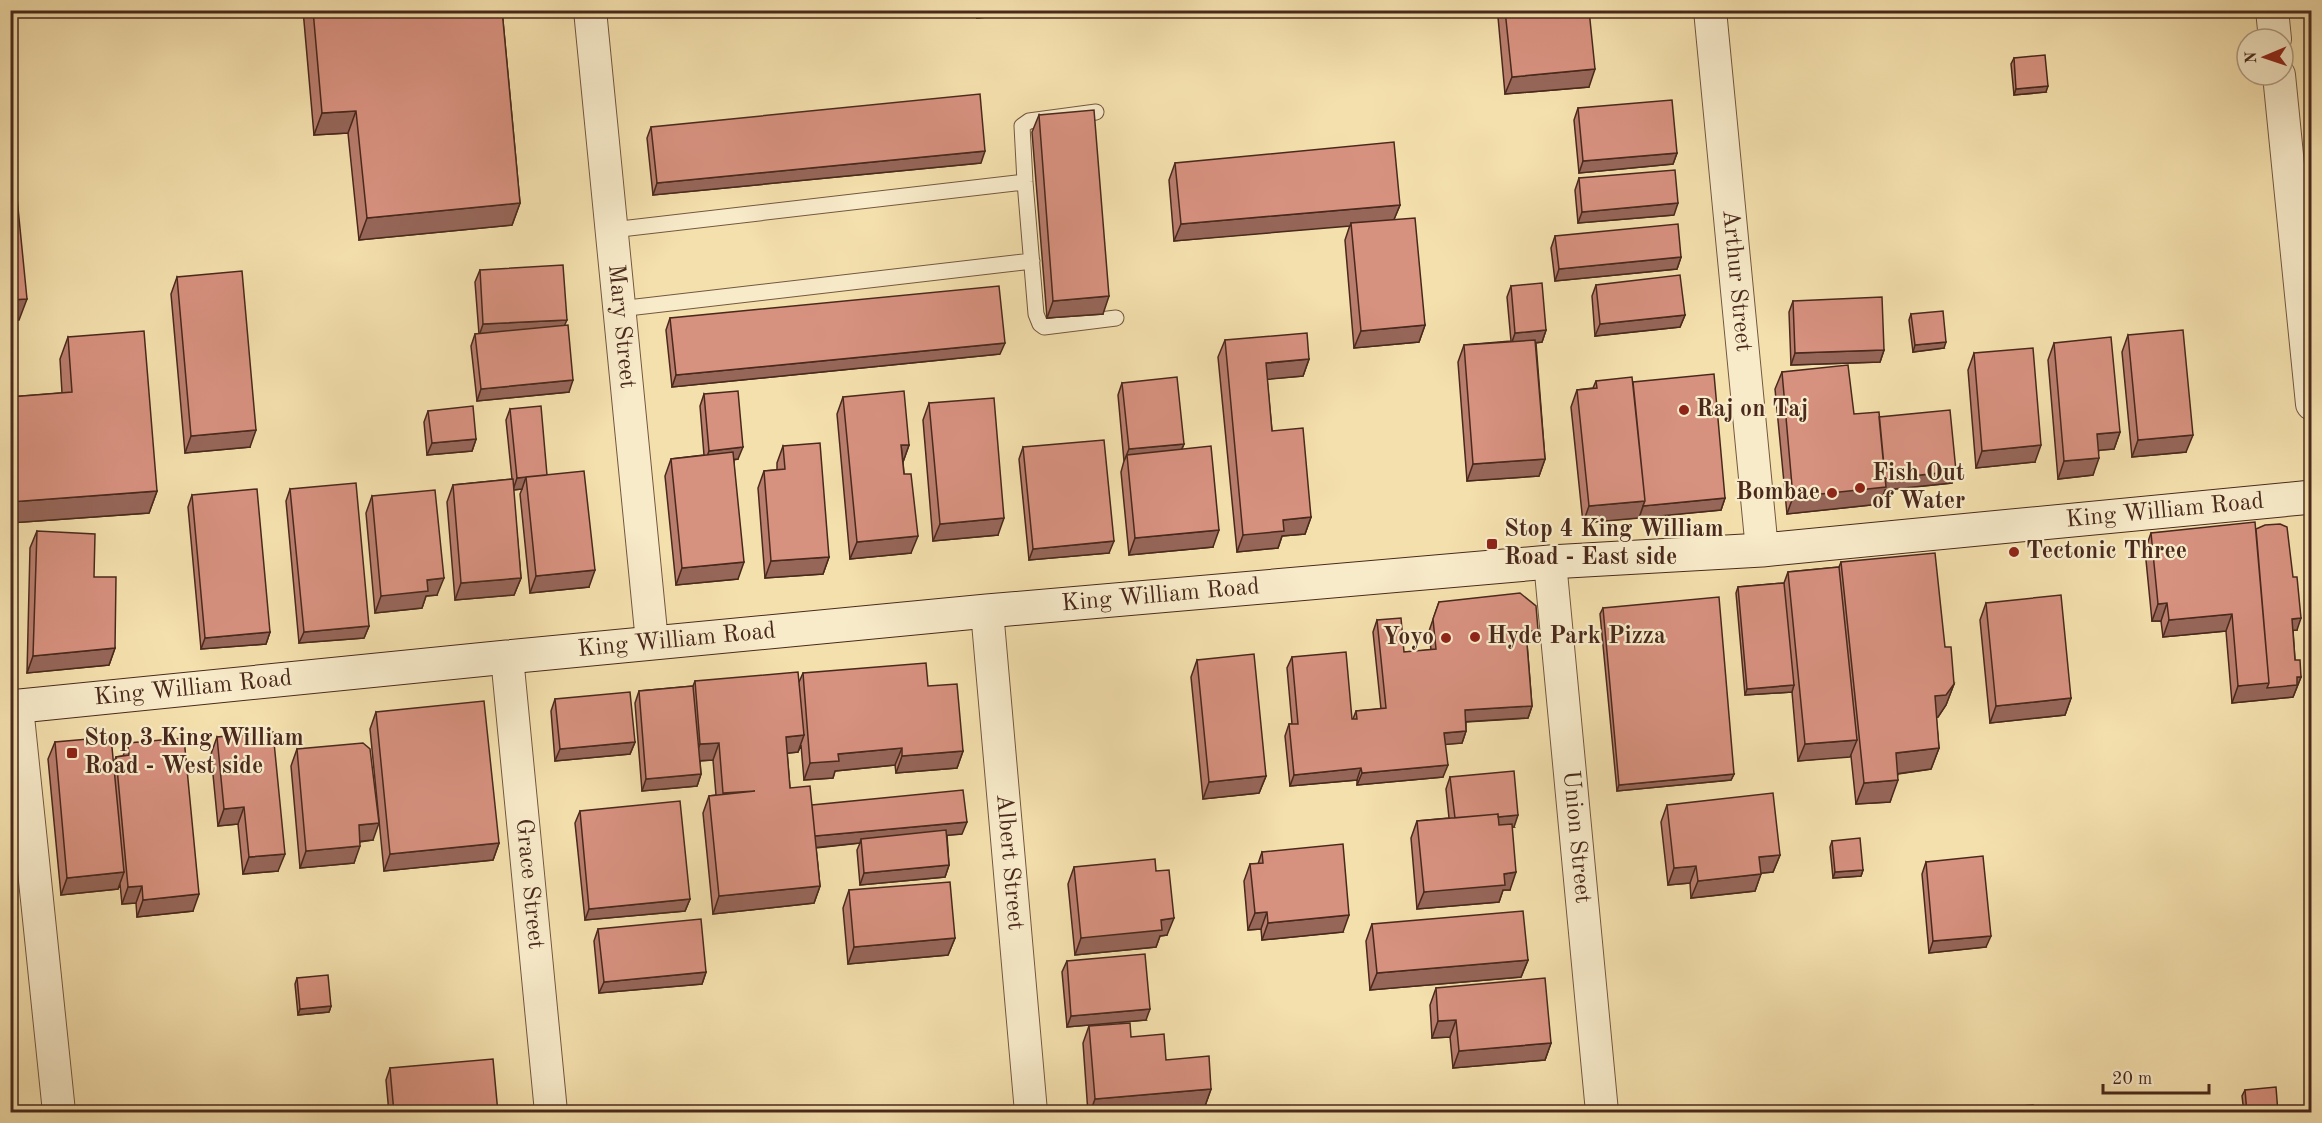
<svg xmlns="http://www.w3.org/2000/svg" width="2322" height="1123" font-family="'Old Standard TT',serif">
<rect width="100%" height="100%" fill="#f4e0ad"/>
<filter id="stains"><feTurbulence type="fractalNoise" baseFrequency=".00333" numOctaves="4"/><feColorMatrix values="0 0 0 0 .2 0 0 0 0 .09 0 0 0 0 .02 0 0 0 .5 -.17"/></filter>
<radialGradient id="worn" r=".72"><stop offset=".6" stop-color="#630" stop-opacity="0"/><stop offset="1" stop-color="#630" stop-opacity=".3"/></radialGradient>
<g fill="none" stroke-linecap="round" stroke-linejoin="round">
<defs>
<path id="service" d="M1096,112L1029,121L1022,126L1025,182L1036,314L1040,324L1044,327L1116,318
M612,230L1025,182
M619,309L1032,261"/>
<g id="minor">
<path id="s1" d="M590,10L652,642"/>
<path id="s2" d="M1710,10L1762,550"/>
<path d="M2272,10L2275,39"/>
<path d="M2279,75L2312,404"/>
<path id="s3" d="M1550,562L1602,1112"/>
<path id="s4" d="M987,611L1031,1112"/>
<path id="s5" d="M507,657L551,1112"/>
<path d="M17,707L59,1112"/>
</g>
<g id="secondary">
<path id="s6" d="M10,707L507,657L987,611L1550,562L1762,550L2312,497"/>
</g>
</defs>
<!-- service casing -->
<use href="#service" stroke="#745740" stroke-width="17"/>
<!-- minor casing -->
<use href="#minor" stroke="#745740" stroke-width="34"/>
<!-- secondary casing -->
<use href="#secondary" stroke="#49291c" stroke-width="35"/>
<!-- service -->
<use href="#service" stroke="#f8ebca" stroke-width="15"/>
<!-- minor -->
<use href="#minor" stroke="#f8ebca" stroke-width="32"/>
<!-- secondary -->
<use href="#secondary" stroke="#f8ebca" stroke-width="33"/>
</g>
<!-- wall -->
<path fill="#b97d6d" stroke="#49291c" stroke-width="1.5" d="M303,10H502L520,203L512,225L359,240L348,133L314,135Z
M977,10H1063L977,18Z
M1500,10H1589V87L1505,94L1498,17Z
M2014,58L2046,92L2014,95L2011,64Z
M1578,108L1677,153L1673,164L1579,173L1574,120Z
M1039,115L1103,314L1047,318L1032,132Z
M651,127L981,163L653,195L647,138Z
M1175,163L1400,205L1394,219L1425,325L1419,342L1354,348L1345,240L1350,225L1174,241L1169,180Z
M1579,178L1674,215L1578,223L1575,190Z
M1555,236L1681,257L1677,269L1555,281L1551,248Z
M480,270L564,326L569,392L477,401L471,346L475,334H479L475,282Z
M177,277L250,447L185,453L171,294Z
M1596,285L1685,315L1680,327L1595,336L1592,296Z
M1511,286L1546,330L1542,342L1536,343L1545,459L1539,476L1467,481L1458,362L1464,345L1511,341L1507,297Z
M1793,301L1884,350L1880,362L1791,365L1789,312Z
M1911,314L1944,348L1913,352L1909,320Z
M670,318L1000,354L672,387L666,330Z
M2128,335L2186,452L2132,457L2122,352Z
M68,337L157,491L149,513L10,523V397L62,393L60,359Z
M1225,340L1309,359L1303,376L1267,379L1272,431L1311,517L1305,534L1282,536L1278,548L1237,552L1218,357Z
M2054,343L2120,432L2114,449L2099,450L2093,475L2058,479L2048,360Z
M1974,353L2035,462L1976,468L1968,370Z
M1782,372L1854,414L1879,417L1956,471L1952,483L1885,490L1880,504L1787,514L1775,389Z
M1596,381L1633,382L1725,498L1721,510L1583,523L1571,407L1577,390L1593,388Z
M1122,383L1184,444L1182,449L1213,547L1129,555L1121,472L1124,461L1118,395Z
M704,394L738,459L734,460L738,579L676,585L665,476L671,459L704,455L700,406Z
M843,397L909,445L903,462L911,553L850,559L837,414Z
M929,403L998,535L933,541L923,420Z
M510,409L547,475L589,587L530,593L520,494L522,489L513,490L521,578L514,595L455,600L447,502L453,485L512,479L506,420Z
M428,411L476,439L472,451L427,455L424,422Z
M783,446L829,557L823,574L765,578L758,488L764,471L777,470V463Z
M1023,447L1109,553L1029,560L1019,459Z
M290,489L369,626L364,638L299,643L286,501Z
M192,495L270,632L266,644L201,649L188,507Z
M372,496L437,595L426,596L422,608L375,613L366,513Z
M2256,529L2297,630H2293L2295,660L2301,677L2293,697L2232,703L2226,631L2163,637L2161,621H2152L2145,550L2151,533Z
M37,531L94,577L115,648L109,665L27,673L30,548Z
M1841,562L1945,647L1954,684L1946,705L1938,717H1936L1939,748L1931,769L1898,774L1890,802L1856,804L1851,756L1798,761L1792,692L1745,695L1736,593L1738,587L1784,583L1788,572L1839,567Z
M1439,602L1538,630L1534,642L1527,643L1532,706L1528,718L1466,722V731L1462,743L1445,744L1443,777L1357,785V780L1290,786L1285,736L1289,724H1292L1287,668L1292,657L1352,719H1353L1356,711L1381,709L1373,632L1377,620L1404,652L1431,650L1429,631Z
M1986,603L2071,698L2065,715L1990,723L1980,620Z
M1603,608L1734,774L1731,780L1617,791L1600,614Z
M1197,660L1266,776L1259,793L1203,799L1191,677Z
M803,673L928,686L963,751L957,768L896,773L895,765L835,771L833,778L804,780L801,745L798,752L787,753L790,788L812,805L962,834L947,835L949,865L945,877L860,885L857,850L860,843L816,848L820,886L814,903L713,914L703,813L709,796L716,795L713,760L700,761L701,774L697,786L642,791L635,703L639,691L693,686L695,681L799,682Z
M555,699L635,742L630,754L555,761L551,711Z
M376,712L499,843L493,860L384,871L370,729Z
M217,737L278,871L243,874L238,824L218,826L211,754Z
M55,742L114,762L116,757L123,756L128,743L193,911L137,917L136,903L122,904L120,884L118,889L61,895L48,759Z
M297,749L373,840L360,842L354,863L300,868L291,766Z
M1450,777L1514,827H1512L1510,890H1503L1499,902L1417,909L1411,838L1417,821L1449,818L1446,789Z
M1667,805L1780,855L1773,872L1761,873L1755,891L1691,898L1690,883L1668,885L1661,822Z
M580,811L690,899L685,911L585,920L575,823Z
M1832,841L1863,870L1861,876L1833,878L1830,847Z
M1262,852L1343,932L1262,940L1261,929L1248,930L1244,881L1250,864H1258Z
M1926,862L1986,947L1929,953L1922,874Z
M1074,867L1156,871L1167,935L1160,936L1156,947L1075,955L1068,884Z
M849,890L955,938L948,955L848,964L843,908Z
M1372,924L1528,960L1521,977L1370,990L1366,941Z
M598,929L706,972L702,984L599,993L594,941Z
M1067,961L1146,1020L1067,1027L1062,972Z
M297,978L331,1006L329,1012L298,1015L295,984Z
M1436,988L1551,1043L1545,1060L1453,1068L1450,1037L1432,1038L1430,1005Z
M1089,1026L1131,1037L1211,1089L1205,1106L1132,1113H1088L1083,1043Z
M390,1068L498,1113H389L386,1080Z
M2245,1090L2278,1113H2244L2242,1096Z"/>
<!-- shaded-wall -->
<path fill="#966659" stroke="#49291c" stroke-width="1.5" d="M980,10H1063L977,18Z
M1595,69L1589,87L1505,94L1512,77Z
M2048,86L2046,92L2014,95L2016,89Z
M356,111L348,133L314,135L322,113Z
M985,151L981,163L653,195L657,183Z
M1677,153L1673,164L1579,173L1583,161Z
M520,203L512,225L359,240L367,218Z
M1678,203L1674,215L1578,223L1582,212Z
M1400,205L1393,222L1351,223L1350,226L1174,241L1181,224Z
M1681,257L1677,269L1555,281L1559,269Z
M1109,296L1103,314L1047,318L1053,301Z
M27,299L19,320L10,321V300Z
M1685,315L1680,327L1595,336L1600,324Z
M567,320L562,331L479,336L483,324Z
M1425,325L1419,342L1354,348L1361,331Z
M1546,330L1542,342L1511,345L1515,333Z
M1946,342L1944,348L1913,352L1915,345Z
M1005,343L1000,354L672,387L676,375Z
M1884,350L1880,362L1791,365L1795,353Z
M1309,359L1303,376L1260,380L1266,363Z
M573,380L569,392L477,401L481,389Z
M256,430L250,447L185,453L191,436Z
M2120,432L2114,449L2091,451L2097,434Z
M2193,435L2186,452L2132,457L2138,440Z
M476,439L472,451L427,455L432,443Z
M1184,444L1179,455H1127L1124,461L1129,449Z
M901,445H909L903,462Z
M2041,445L2035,462L1976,468L1982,451Z
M743,447L738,459L705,462L709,451Z
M2099,458L2093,475L2058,479L2064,461Z
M1545,459L1539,476L1467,481L1473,464Z
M1956,471L1952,483L1885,490L1880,504L1787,514L1793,497L1884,479Z
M526,477L522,489L513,490L517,478Z
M157,491L149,513L10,523V502Z
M1725,498L1721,510L1639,518L1643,506Z
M1645,501L1639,518L1583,523L1589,506Z
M1311,517L1305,534L1282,536L1278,548L1237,552L1243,535L1283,520Z
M1004,518L998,535L933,541L940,524Z
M1219,530L1213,547L1129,555L1135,538Z
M918,536L911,553L850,559L857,542Z
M1114,541L1109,553L1029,560L1033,549Z
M829,557L823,574L765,578L771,561Z
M744,562L738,579L676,585L682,568Z
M595,570L589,587L530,593L536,576Z
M444,578L437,595L426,596L422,608L375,613L381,596L427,580Z
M521,578L514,595L455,600L461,583Z
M2167,603L2161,621H2152L2158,604Z
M2232,614L2226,631L2163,637L2169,620Z
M2301,618L2297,630L2287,631L2292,619Z
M369,626L364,638L299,643L304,632Z
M1538,630L1534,642L1522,644L1526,632Z
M270,632L266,644L201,649L205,638Z
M115,648L109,665L27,673L33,656Z
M2297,677H2301L2293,697L2232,703L2238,686Z
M1954,684L1946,705L1938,717L1927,718L1935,696Z
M1794,685L1792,692L1745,695L1747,689Z
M2071,698L2065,715L1990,723L1996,706Z
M1532,706L1528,718L1461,722L1465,710Z
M1466,731L1462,743L1440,745L1444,733Z
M804,735L798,752L780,754L786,737Z
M1857,740L1850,757L1798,761L1805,744Z
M635,742L630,754L555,761L560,749Z
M719,743L713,760L694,761L700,744Z
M902,748L895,765L835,771L833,778L804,780L810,763L838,754Z
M1939,748L1931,769L1888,775L1896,753Z
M963,751L957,768L896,773L902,756Z
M1448,765L1443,777L1357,785L1362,773Z
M1361,768L1357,780L1290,786L1294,775Z
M701,774L697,786L642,791L646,779Z
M1734,774L1731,780L1617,791L1619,785Z
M1266,776L1259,793L1203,799L1209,782Z
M1898,780L1890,802L1856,804L1864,783Z
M244,807L238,824L218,826L224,809Z
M1518,815L1514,827L1451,833L1455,821Z
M967,822L962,834L862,843L861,839L860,843L811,848L815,836Z
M379,823L373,840L353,842L359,825Z
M499,843L493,860L384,871L390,854Z
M360,846L354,863L300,868L306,851Z
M285,854L278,871L243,874L249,857Z
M1780,855L1773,872L1753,874L1759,857Z
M949,865L945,877L860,885L864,873Z
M1696,866L1690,883L1668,885L1674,868Z
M1863,870L1861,876L1833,878L1835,872Z
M124,872L118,889L61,895L67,878Z
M1516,872L1510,890H1503L1499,902L1417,909L1424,892L1504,874Z
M1761,874L1755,891L1691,898L1698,881Z
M142,886L136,903L122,904L128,887Z
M820,886L814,903L713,914L719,896Z
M199,894L193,911L137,917L143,900Z
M690,899L685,911L585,920L589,909Z
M1267,912L1261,929L1248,930L1255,913Z
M1349,915L1343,932L1262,940L1268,923Z
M1174,918L1167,935L1160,936L1156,947L1075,955L1081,938L1161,920Z
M1991,936L1986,947L1929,953L1933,941Z
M955,938L948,955L848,964L854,947Z
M1528,960L1521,977L1370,990L1377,973Z
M706,972L702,984L599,993L604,982Z
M331,1006L329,1012L298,1015L300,1009Z
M1150,1009L1146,1020L1067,1027L1071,1016Z
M1456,1020L1450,1037L1432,1038L1438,1021Z
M1551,1043L1545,1060L1453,1068L1459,1051Z
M1211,1089L1205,1106L1132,1113H1090L1095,1099Z
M446,1108L444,1113H402Z"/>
<!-- building -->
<path fill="#d7917f" stroke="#49291c" stroke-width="1.5" d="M313,10H502L520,203L367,218L356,111L322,113Z
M1505,10H1589L1595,69L1512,77Z
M2045,55L2048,86L2016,89L2014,58Z
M980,94L985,151L657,183L651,127Z
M1672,100L1677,153L1583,161L1578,108Z
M1094,110L1109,296L1053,301L1039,115Z
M10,127L27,299L10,300Z
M1394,142L1400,205L1181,224L1175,163Z
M1675,170L1678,203L1582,212L1579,178Z
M1415,218L1425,325L1361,331L1351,223Z
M1678,224L1681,257L1559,269L1555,236Z
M563,265L567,320L483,324L480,270Z
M242,271L256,430L191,436L177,277Z
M1680,275L1685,315L1600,324L1596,285Z
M1542,283L1546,330L1515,333L1511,286Z
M999,286L1005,343L676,375L670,318Z
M1882,297L1884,350L1795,353L1793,301Z
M1943,311L1946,342L1915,345L1911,314Z
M568,325L573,380L481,389L475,334Z
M2183,330L2193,435L2138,440L2128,335Z
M144,331L157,491L10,502V397L72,392L68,337Z
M1307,333L1309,359L1266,363L1272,431L1303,428L1311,517L1283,520L1284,531L1243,535L1225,340Z
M2111,337L2120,432L2097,434L2099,458L2064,461L2054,343Z
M1535,340L1545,459L1473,464L1464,345Z
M2033,348L2041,445L1982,451L1974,353Z
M1848,365L1854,414L1879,412L1886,487L1793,497L1782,372Z
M1714,374L1725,498L1643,506L1645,501L1633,382Z
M1177,377L1184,444L1129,449L1122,383Z
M1632,377L1645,501L1589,506L1577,390L1597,388L1596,381Z
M738,391L743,447L709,451L704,394Z
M904,391L909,445H901L904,474H911L918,536L857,542L843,397Z
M994,398L1004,518L940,524L929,403Z
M473,406L476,439L432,443L428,411Z
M541,406L547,475L517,478L510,409Z
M1950,410L1956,471L1885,479L1879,417Z
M1104,440L1114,541L1033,549L1023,447Z
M820,443L829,557L771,561L764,471L785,469L783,446Z
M1211,446L1219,530L1135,538L1127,455Z
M733,452L744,562L682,568L671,459Z
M584,471L595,570L536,576L526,477Z
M513,479L521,578L461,583L453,485Z
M356,483L369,626L304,632L290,489Z
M257,489L270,632L205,638L192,495Z
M435,490L444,578L427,580L428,591L381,596L372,496Z
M2255,522L2269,683L2238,686L2232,614L2169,620L2167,603L2158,604L2151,533Z
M2280,524L2287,527L2293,577H2297L2301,618L2292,619L2295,660H2300L2301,677H2297V685L2267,688L2269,683L2256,529L2265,525Z
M37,531L95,534L94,577H116L115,648L33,656Z
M1935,553L1945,647H1951L1954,684L1946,695L1935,696L1939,748L1896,753L1898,780L1864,783L1841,562Z
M1839,567L1857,740L1805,744L1788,572Z
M1784,583L1794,685L1747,689L1738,587Z
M1520,593L1536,606L1538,630L1526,632L1532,706L1465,710L1466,731L1444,733L1448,765L1362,773L1361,768L1294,775L1289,724H1298L1292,657L1346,652L1352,719H1357L1356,711L1386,708L1377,620L1401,618L1404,652L1436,649L1433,619L1439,602Z
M2061,595L2071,698L1996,706L1986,603Z
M1719,597L1734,774L1619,785L1603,608Z
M1254,654L1266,776L1209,782L1197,660Z
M926,663L928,686L957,684L963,751L902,756V748L838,754L839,761L810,763L803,673Z
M798,672L804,735L786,737L790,788L810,786L820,886L719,896L709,796L755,791L723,793L719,743L700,744L695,681Z
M693,686L701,774L646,779L639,691Z
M630,692L635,742L560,749L555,699Z
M484,701L499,843L390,854L376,712Z
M273,732L285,854L249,857L244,807L224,809L217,737Z
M111,737L124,872L67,878L55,742Z
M184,738L199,894L143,900L142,886L128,887L116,757L129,755L128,743Z
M363,743L370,749L379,823L359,825L360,846L306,851L297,749Z
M1514,771L1518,815L1498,817V814L1455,818L1450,777Z
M963,790L967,822L815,836L812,805Z
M1773,793L1780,855L1759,857L1761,874L1698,881L1696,866L1674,868L1667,805Z
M680,801L690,899L589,909L580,811Z
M1498,814L1499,825L1512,824L1516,872L1504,874L1505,885L1424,892L1417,821Z
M946,830L949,865L864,873L861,839Z
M1860,838L1863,870L1835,872L1832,841Z
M1343,844L1349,915L1268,923L1267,912L1255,913L1250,864L1263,863L1262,852Z
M1983,856L1991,936L1933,941L1926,862Z
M1155,859L1156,871L1169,870L1174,918L1161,920L1162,930L1081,938L1074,867Z
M950,882L955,938L854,947L849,890Z
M1523,911L1528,960L1377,973L1372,924Z
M701,919L706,972L604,982L598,929Z
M1145,954L1150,1009L1071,1016L1067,961Z
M328,975L331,1006L300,1009L297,978Z
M1545,978L1551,1043L1459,1051L1456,1020L1438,1021L1436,988Z
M1130,1023L1131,1037L1164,1034L1166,1060L1209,1056L1211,1089L1095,1099L1089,1026Z
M493,1059L498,1113H446V1108L394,1113L390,1068Z
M2276,1087L2278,1113H2247L2245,1090Z
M2033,1105V1113H1996L1995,1108Z"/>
<!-- markers -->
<g fill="#8f2418" stroke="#f8ebca" stroke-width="2">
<circle cx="1684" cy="410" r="6"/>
<circle cx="1860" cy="488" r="6"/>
<circle cx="1832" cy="493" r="6"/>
<rect x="1486" y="538" width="12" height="12" rx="3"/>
<circle cx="2014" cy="552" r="6"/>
<circle cx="1475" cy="637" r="6"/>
<circle cx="1446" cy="638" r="6"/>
<rect x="66" y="747" width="12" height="12" rx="3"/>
</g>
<g text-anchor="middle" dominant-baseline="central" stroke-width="4.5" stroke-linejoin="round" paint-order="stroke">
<!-- street labels -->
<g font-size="24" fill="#49291c" stroke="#f8ebca">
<text stroke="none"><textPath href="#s2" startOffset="272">Arthur Street</textPath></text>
<text stroke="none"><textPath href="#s1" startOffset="318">Mary Street</textPath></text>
<text stroke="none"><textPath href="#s6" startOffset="2164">King William Road</textPath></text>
<text stroke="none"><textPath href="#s6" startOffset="1156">King William Road</textPath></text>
<text stroke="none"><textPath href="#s6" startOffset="670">King William Road</textPath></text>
<text stroke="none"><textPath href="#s6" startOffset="184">King William Road</textPath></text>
<text stroke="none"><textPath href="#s3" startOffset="276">Union Street</textPath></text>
<text stroke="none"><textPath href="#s4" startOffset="252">Albert Street</textPath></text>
<text stroke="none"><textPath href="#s5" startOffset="228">Grace Street</textPath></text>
</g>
<!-- poi labels -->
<g font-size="24" font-weight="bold" fill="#49291c" stroke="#f8ebca" text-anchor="start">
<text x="1696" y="410">Raj on Taj</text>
<text x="1872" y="474">Fish Out<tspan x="1872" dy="28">of Water</tspan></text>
<text x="1820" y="493" text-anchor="end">Bombae</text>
<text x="1504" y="530">Stop 4 King William<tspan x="1504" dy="28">Road - East side</tspan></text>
<text x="2026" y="552">Tectonic Three</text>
<text x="1487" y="637">Hyde Park Pizza</text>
<text x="1434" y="638" text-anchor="end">Yoyo</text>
<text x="84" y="739">Stop 3 King William<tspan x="84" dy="28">Road - West side</tspan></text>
</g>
</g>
<!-- margin -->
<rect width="2322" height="1123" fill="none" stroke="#f4e0ad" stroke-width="36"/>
<rect x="12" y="12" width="2298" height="1099" fill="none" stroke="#49291c" stroke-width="3"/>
<rect x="18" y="18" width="2286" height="1087" fill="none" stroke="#49291c" stroke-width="1.5"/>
<!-- north arrow -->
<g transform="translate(2265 57) rotate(268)"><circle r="28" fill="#f8ebca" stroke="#b29d84" stroke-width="1.5"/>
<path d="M0-4.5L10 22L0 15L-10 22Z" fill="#8f2418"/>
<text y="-9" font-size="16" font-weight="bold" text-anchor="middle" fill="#49291c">N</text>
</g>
<!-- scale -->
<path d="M2103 1084v9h106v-9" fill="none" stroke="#49291c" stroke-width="3"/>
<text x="2112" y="1084" font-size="18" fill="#49291c" stroke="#f8ebca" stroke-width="4.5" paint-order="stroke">20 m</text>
<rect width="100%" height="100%" filter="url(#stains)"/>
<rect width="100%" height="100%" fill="url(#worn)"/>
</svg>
